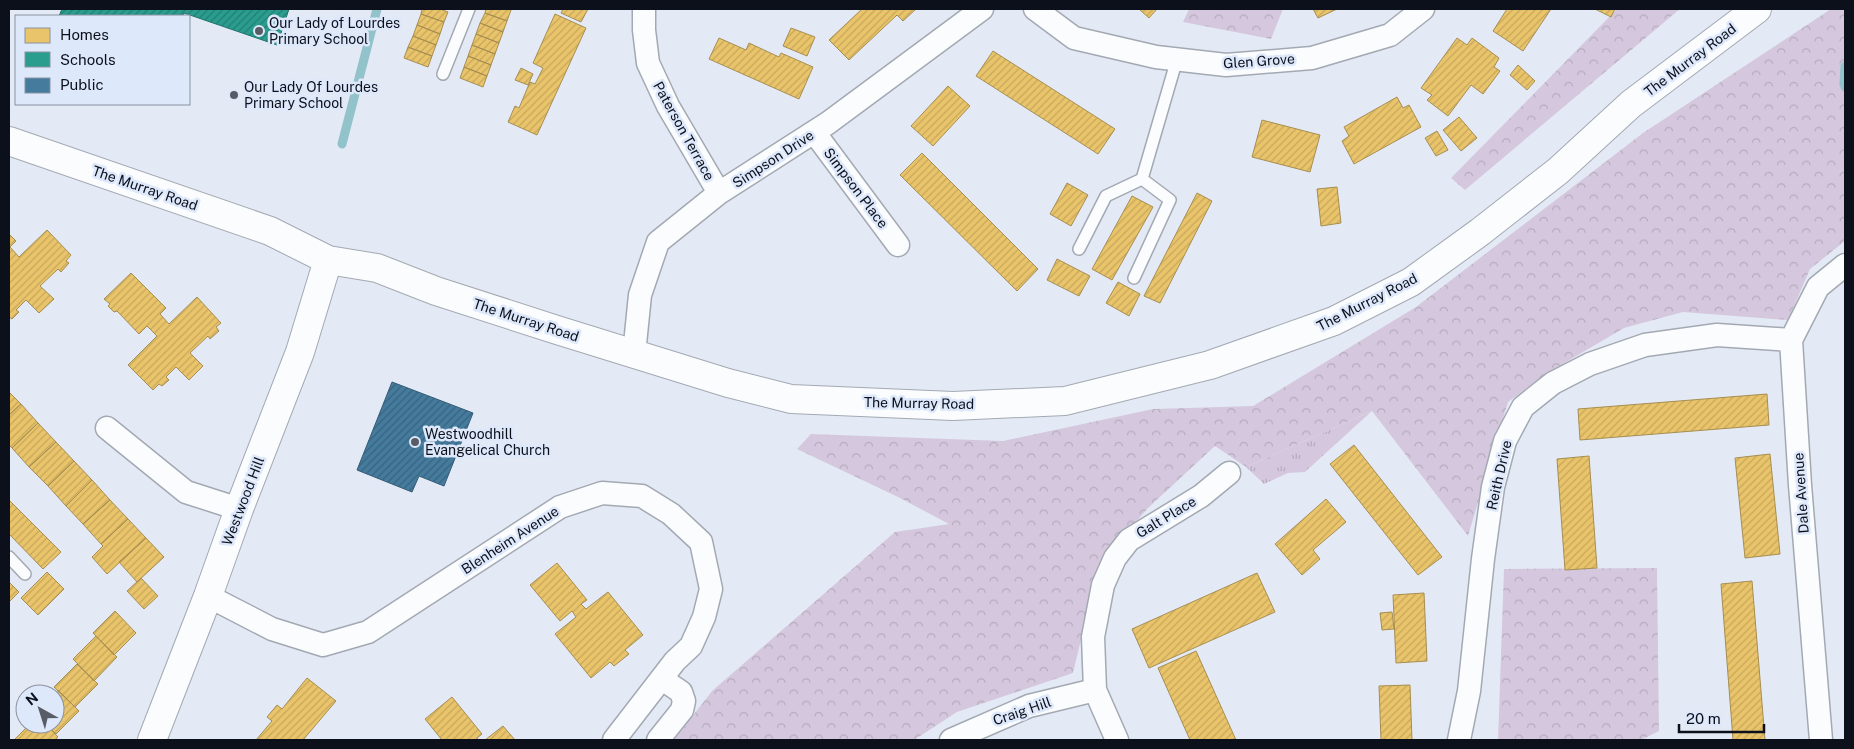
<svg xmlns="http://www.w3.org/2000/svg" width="1854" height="749" font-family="'Public Sans',sans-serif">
<defs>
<pattern id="grass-tufts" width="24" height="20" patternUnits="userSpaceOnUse" patternTransform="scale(1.25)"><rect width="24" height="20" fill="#d5c8de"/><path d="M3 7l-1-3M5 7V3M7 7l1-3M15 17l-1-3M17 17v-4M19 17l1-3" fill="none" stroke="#b6abbe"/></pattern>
<pattern id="forest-crowns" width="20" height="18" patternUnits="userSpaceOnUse" patternTransform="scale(1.25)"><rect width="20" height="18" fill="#d5c8de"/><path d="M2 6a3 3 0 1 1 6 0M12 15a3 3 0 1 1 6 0" fill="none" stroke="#b6abbe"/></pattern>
<pattern id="homes-hatch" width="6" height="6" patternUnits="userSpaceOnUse" patternTransform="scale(1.25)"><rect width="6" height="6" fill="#e9c46a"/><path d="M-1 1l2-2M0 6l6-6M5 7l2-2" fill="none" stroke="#c6a75b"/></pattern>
<pattern id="schools-hatch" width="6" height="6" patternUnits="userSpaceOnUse" patternTransform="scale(1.25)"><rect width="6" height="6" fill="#2a9d8f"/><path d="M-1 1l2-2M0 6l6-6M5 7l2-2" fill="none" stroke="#227f74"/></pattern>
<pattern id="public-hatch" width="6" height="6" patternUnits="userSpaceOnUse" patternTransform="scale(1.25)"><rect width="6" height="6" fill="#457b9d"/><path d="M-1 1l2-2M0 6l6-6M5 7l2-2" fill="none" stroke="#38637f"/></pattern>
</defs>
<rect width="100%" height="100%" fill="#e4eaf5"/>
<!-- grass -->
<path fill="url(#grass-tufts)" d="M1372,411L1305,472L1288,473L1264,484L1246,467Z"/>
<!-- forest -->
<path fill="url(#forest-crowns)" d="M1189,9H1283L1271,39L1183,22Z
M1617,9H1680L1465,190L1451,178Z
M1831,9H1845V241L1810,269L1788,320L1683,312L1624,328L1544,375L1508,402L1468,536L1372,411L1246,467L1215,446L1148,508L1099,564L1073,673L957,712L914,740H674L712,691L895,532L949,524L900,498L797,449L811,434L1003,441L1153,409L1253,406L1416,307L1643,133Z
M1657,568L1659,731L1641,740H1498L1504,569Z"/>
<!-- homes -->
<path fill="url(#homes-hatch)" stroke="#a68e52" d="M422,9H440L448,12L444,22L421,14Z
M486,9H508L511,10L507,21L485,13Z
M563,9H588L581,22L561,13Z
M862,9H916L903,21L897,15L849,60L829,40Z
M1139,9H1157L1149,18Z
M1313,9H1337L1318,18Z
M1507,9H1551L1523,51L1493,31Z
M1595,9H1615L1611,17Z
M485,13L507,21L503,32L480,23Z
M421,14L444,22L440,34L417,25Z
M555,14L586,28L537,135L508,122L515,106L519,108L530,82L535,84L543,68L533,63Z
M480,23L503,32L499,43L476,34Z
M417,25L440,34L436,45L413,36Z
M791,28L815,37L807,56L783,46Z
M476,34L499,43L495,54L472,45Z
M413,36L436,45L432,56L408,47Z
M719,38L746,50L749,43L779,57L781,53L813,67L799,99L709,59Z
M1457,38L1467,45L1472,38L1499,58L1494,67L1500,71L1483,94L1471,85L1448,116L1427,100L1432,95L1421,88Z
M472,45L495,54L491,65L468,56Z
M408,47L432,56L428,67L404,58Z
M993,51L1115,129L1098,154L976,76Z
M468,56L491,65L487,76L464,67Z
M1518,65L1535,81L1527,90L1510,75Z
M464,67L487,76L483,87L460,78Z
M521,68L533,74L528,85L515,80Z
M948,86L970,106L933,146L911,126Z
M1397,97L1403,108L1409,105L1421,127L1354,164L1342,141L1349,136L1344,127Z
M1459,117L1477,138L1461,151L1443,130Z
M1262,120L1320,135L1310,172L1252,157Z
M1437,131L1448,150L1436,156L1425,138Z
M922,153L1038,269L1017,291L900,175Z
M1067,183L1088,195L1071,226L1050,214Z
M1337,187L1341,223L1321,226L1317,189Z
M1197,193L1212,201L1160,303L1144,296Z
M1132,196L1153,207L1112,280L1092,269Z
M47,230L71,255L66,261L69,263L61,272L58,269L40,286L54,299L39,313L26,300L16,310L19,312L12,319L9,317V234L16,241L10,247L19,257Z
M1057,259L1090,276L1079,296L1047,280Z
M131,273L166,308L160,314L169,324L197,297L221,323L216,327L219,331L210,339L208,336L190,353L203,366L189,380L176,367L166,377L169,380L162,386L159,384L153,390L128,365L157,336L147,326L139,334L117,311L114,312L108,306L110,304L104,299Z
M1118,282L1140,294L1129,316L1106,303Z
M9,392L21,404L9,415Z
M1767,394L1769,425L1580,440L1578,409Z
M21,404L38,423L12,448L9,445V415Z
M38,423L56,442L29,467L12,448Z
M56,442L74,461L48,486L29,467Z
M1354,445L1442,557L1418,575L1330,464Z
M1770,454L1780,554L1745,558L1735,458Z
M1589,456L1597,568L1565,570L1557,459Z
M74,461L92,480L66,506L48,486Z
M92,480L110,500L83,524L66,506Z
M1326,499L1346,522L1313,550L1320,559L1302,575L1275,544Z
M9,500L61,552L43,569L9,534Z
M110,500L128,519L101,544L83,524Z
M128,519L146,538L107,574L92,557L103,546L101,544Z
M146,538L164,557L137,582L119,562Z
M557,563L587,600L581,604L586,609L608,592L643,635L625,650L629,654L614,666L610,662L591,678L555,634L576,617L572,611L560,621L530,585Z
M47,572L64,589L38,615L21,598Z
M1257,573L1275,612L1149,668L1132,629Z
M141,578L158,596L144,609L127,591Z
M1752,581L1765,740H1733L1721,584Z
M9,582L19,592L9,602Z
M1424,593L1427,661L1396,663L1393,595Z
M115,611L136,633L114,655L93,633Z
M1392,612L1394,629L1382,630L1380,613Z
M96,636L117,657L94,681L73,659Z
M1196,651L1236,740H1190L1158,668Z
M77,664L98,684L75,707L54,687Z
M307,678L336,701L303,740H256L272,721L267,717L277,705L282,709Z
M1410,685L1412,740H1381L1379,686Z
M58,690L79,711L56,734L46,724H55L54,694Z
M452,697L482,734L477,738L478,740H442L425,719Z
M30,724H46L58,737L55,740H14Z
M503,726L515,740H485Z"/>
<!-- schools -->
<path fill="url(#schools-hatch)" stroke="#21736c" d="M62,9H289L277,45L184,13L183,16H59Z"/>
<!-- public -->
<path fill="url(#public-hatch)" stroke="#345b76" d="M392,382L473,413L444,486L419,476L412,492L357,470Z"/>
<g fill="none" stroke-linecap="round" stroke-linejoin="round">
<!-- stream -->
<path stroke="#92c3ca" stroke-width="9" d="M1845,66L1844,83L1845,87
M342,144L377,9"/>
<defs>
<path id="lane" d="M443,74L469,9
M1079,249L1106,196L1142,179L1177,59
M1134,278L1170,200L1142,179
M9,557L25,574"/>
<path id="street" d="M644,9V30L648,63L668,106L719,193
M1035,9L1074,38L1156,57L1226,65L1312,58L1390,35L1423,9
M814,132L898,245
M634,354L640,295L658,242L719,193L828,123L982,9
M107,428L186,492L239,509
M208,596L272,629L323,645L368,632L560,507L602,493L642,496L671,514L701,542L711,589L704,617L691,646L675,661L614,740
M658,740L682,710L684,701L681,692L662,679
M951,740L1029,706L1095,690
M1117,740L1095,690L1093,637L1103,585L1115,558L1129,540L1201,496L1229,473
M1459,740L1469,691L1483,559L1493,487L1505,441L1523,407L1553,383L1590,364L1645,345L1717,335L1791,340
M1821,740L1800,485L1791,340L1818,287L1845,265"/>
<path id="secondary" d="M9,141L270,231L328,260L377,268L436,291L557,330L728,383L791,399L953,406L1065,401L1210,365L1334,321L1411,282L1480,232L1558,171L1631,104L1757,9
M152,740L208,596L239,509L300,352L328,260"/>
</defs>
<!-- lane casing -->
<use href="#lane" stroke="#a3a9b2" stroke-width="14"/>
<!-- street casing -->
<use href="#street" stroke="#a3a9b2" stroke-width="25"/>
<!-- secondary casing -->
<use href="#secondary" stroke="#a3a9b2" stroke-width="30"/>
<!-- lane -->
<use href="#lane" stroke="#fbfcfe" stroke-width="11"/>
<!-- street -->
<use href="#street" stroke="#fbfcfe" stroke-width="22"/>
<!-- secondary -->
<use href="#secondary" stroke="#fbfcfe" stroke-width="28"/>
</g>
<!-- markers -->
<g fill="#575c67" stroke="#dee8fb" stroke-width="2">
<circle cx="259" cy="31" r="5"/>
<circle cx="234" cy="95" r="5"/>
<circle cx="415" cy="442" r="5"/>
</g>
<g text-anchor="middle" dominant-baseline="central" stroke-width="5" stroke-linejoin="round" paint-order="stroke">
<!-- poi labels -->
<g font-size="14" fill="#0b101b" stroke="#dee8fb" text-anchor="start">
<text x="269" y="23">Our Lady of Lourdes<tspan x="269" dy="16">Primary School</tspan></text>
<text x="244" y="87">Our Lady Of Lourdes<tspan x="244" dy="16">Primary School</tspan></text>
<text x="425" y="434">Westwoodhill<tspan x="425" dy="16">Evangelical Church</tspan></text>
</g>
<!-- street labels -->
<g font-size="14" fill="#0b101b" stroke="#dee8fb">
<text transform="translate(1690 60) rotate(-37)">The Murray Road</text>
<text transform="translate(1259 61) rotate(-4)">Glen Grove</text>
<text transform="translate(684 131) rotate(61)">Paterson Terrace</text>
<text transform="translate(773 159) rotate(-33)">Simpson Drive</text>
<text transform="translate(145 188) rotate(19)">The Murray Road</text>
<text transform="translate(856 188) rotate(53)">Simpson Place</text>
<text transform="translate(1367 302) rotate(-27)">The Murray Road</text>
<text transform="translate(526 320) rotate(18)">The Murray Road</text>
<text transform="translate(919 403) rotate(1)">The Murray Road</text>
<text transform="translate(1499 475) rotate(-77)">Reith Drive</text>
<text transform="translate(1801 493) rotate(-94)">Dale Avenue</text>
<text transform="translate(243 501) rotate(-69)">Westwood Hill</text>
<text transform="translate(1166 517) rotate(-31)">Galt Place</text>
<text transform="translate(510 540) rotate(-33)">Blenheim Avenue</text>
<text transform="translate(1022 711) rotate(-19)">Craig Hill</text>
</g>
</g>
<!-- border -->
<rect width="1854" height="749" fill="none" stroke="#0b101b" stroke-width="20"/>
<!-- legend -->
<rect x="15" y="15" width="175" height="90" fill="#dee8fb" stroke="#8a92a1"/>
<rect x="25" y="28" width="25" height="15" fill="#e9c46a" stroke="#8a92a1"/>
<text x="60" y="40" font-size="15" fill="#0b101b">Homes</text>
<rect x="25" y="52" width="25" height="15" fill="#2a9d8f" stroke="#8a92a1"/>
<text x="60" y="65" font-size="15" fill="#0b101b">Schools</text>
<rect x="25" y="78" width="25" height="15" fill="#457b9d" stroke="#8a92a1"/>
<text x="60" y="90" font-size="15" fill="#0b101b">Public</text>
<!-- north arrow -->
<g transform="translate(40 709) rotate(321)"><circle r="24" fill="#dee8fb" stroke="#8a92a1"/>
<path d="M0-4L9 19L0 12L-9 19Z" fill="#575c67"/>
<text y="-8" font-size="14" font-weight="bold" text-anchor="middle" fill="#0b101b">N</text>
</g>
<!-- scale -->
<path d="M1679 724v8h85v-8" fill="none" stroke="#0b101b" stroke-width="2.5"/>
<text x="1686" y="724" font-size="15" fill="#0b101b" stroke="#dee8fb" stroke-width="4" paint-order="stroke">20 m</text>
</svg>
